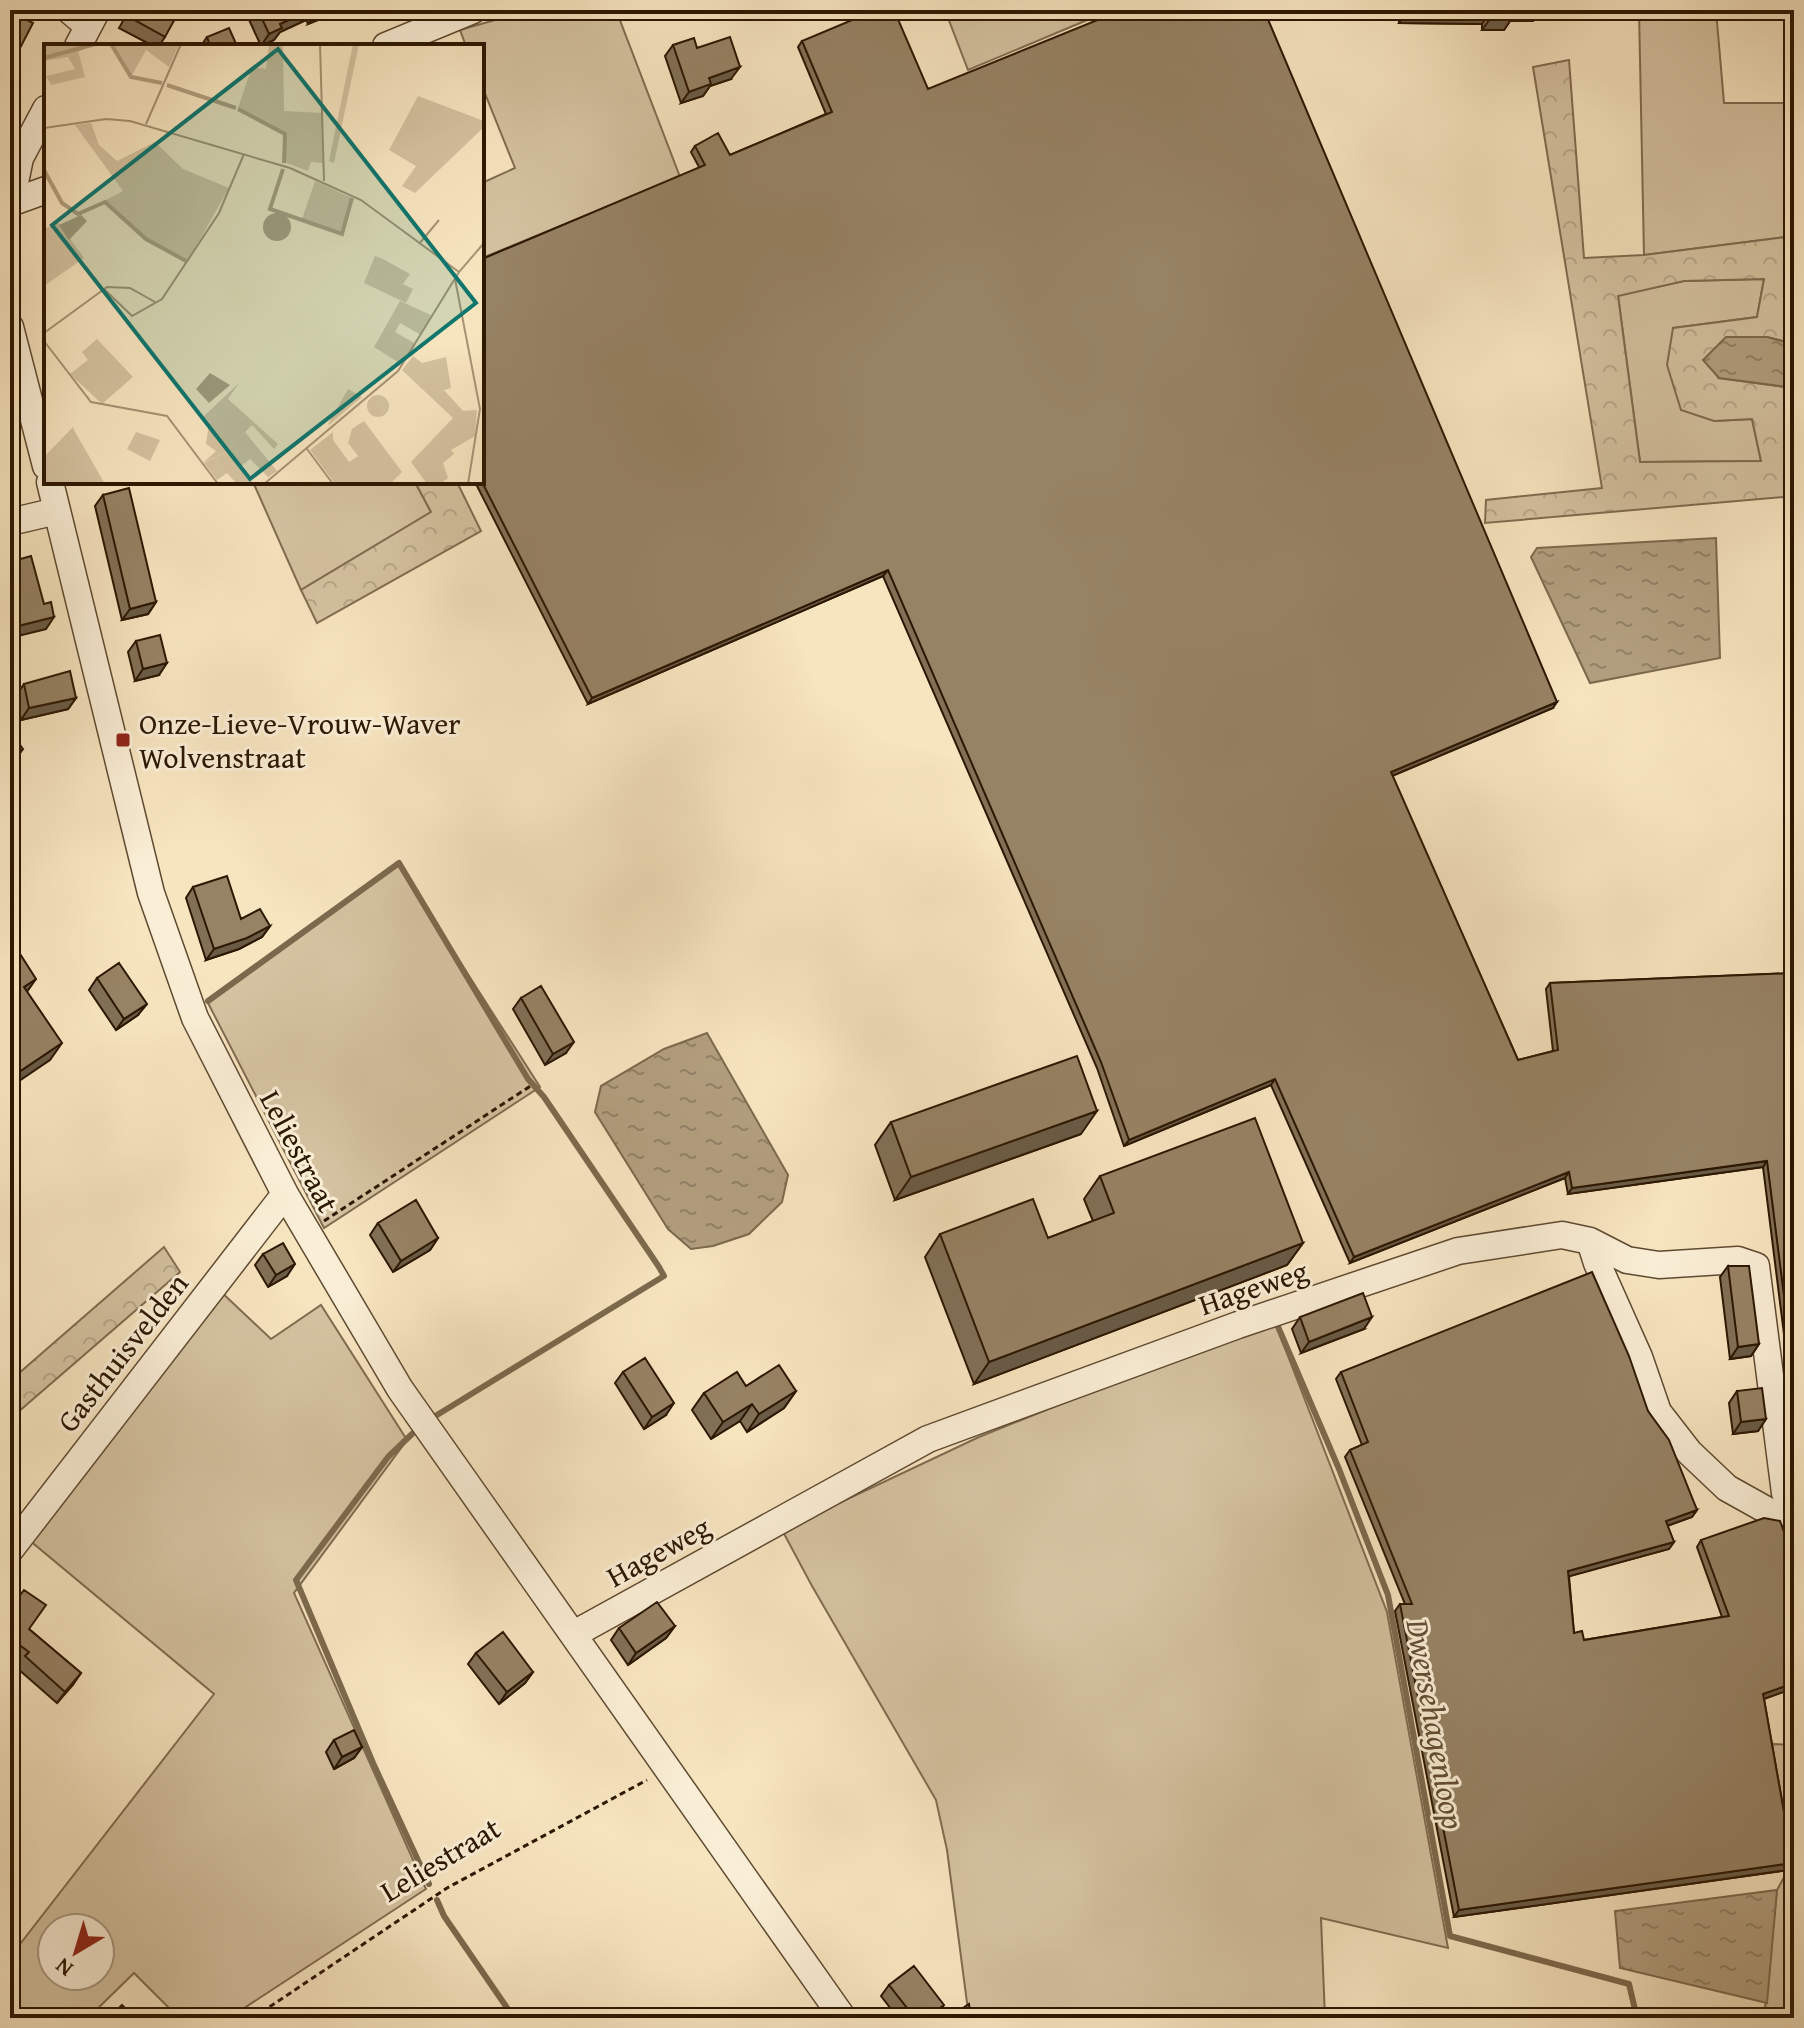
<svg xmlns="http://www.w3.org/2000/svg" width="1804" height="2028" font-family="'Gentium Book Plus',serif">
<defs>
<pattern id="forest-crowns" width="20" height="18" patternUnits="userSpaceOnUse" patternTransform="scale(2)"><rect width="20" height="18" fill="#d4c2a0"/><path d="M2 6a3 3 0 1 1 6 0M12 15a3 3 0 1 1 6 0" fill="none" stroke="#b6a688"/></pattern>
<pattern id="water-ripples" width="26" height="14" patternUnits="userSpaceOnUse" patternTransform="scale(2)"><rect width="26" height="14" fill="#b29f7f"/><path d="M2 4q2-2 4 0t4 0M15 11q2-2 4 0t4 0" fill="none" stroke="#918166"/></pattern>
</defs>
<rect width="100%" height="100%" fill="#f7e5c0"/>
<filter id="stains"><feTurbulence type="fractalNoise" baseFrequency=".0025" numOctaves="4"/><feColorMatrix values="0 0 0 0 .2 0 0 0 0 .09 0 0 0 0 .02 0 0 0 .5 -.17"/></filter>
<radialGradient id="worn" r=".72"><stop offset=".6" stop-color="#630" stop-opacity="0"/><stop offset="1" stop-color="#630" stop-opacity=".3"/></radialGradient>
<!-- grass -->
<path fill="#d4c2a0" stroke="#806c50" stroke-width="2" fill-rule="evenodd" d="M530,10H616L680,177L482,258V183L515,168L482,86V46H466L460,30Z
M945,10H1111L968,70Z
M1639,10H1716L1724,103H1794V236L1644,255Z
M1764,279L1757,317L1673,328L1714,421L1752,419L1761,461L1640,462L1618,295L1684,281Z
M253,482H415L431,512L301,590Z
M398,865L540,1087L324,1228L208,1003Z
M217,1288L271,1339L321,1305L407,1440L294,1593L426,1889L229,2018H179L134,1973L88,2018H10V1957L214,1694L28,1539ZM52,1928H100V1976H52Z
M1276,1325L1387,1612L1448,1948L1321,1918L1325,2018H969L947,1850L936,1800L812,1586L782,1530L979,1437L1118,1381Z
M1772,1744L1794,1745V2018H1764L1777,1890L1788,1870Z"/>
<!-- forest -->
<path fill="url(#forest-crowns)" stroke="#806c50" stroke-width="2" fill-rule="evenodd" d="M1569,60L1584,258L1644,255L1794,236V344L1767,337L1719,378L1794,388V434L1791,435L1794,496L1485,523L1486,500L1602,488L1533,67ZM1764,279L1757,317L1673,328L1667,365L1681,410L1714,421L1752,419L1761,461L1640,462L1618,296L1684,281Z
M415,482H457L481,531L317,623L301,590L431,512Z
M164,1247L180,1272L10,1419V1381Z"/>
<!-- water -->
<path fill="url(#water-ripples)" stroke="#7c694d" stroke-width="2" d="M1726,337H1767L1794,344V388L1719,378L1703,360Z
M1716,538L1720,658L1590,683L1531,557L1537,548Z
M707,1033L788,1175L782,1202L749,1234L713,1246L691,1249L668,1229L595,1112L601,1086L664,1049Z
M1777,1890L1767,2003L1620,1968L1615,1911Z"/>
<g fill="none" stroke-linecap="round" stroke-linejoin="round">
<!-- stream -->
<path stroke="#7c694d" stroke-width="6" d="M208,1001L399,863L528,1079L544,1097L659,1267L664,1276L437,1415
M1276,1322L1339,1469L1388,1595L1450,1936L1629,1984L1637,2018
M412,1434L388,1457L296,1580L373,1763L429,1884
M437,1900L444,1916L514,2018"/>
<defs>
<path id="minor" d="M69,10L88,26
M78,46L97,10
M386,46L473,10
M11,202L20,158L46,109
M10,203L46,190
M10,327L46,466
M50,482L151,893L195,1018L285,1194L400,1389L843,2018
M10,522L57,511
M1590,1241L1597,1263L1639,1357L1658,1412L1689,1452L1727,1488L1770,1512L1793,1511
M10,1550L285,1194
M574,1634L928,1439L1238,1325L1458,1251L1562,1235L1590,1241L1627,1260L1659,1265L1738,1260L1756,1266L1785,1493L1794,1512"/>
</defs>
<!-- minor casing -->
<use href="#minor" stroke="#5f4a31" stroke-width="29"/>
<!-- path -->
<path stroke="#2c1701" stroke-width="3" stroke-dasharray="6 4" stroke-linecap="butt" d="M324,1221L532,1085
M253,2018L447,1888L647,1780"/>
<!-- minor -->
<use href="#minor" stroke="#faeed6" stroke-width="26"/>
</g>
<!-- wall -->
<path fill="#817056" stroke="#2c1701" stroke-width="2" d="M129,10H169L165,37L159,46H153L119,28Z
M248,10H330L328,11L323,18L308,24L306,20L280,32L274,40L261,46L246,13Z
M1399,10H1540L1533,21H1510L1504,30H1482V24L1399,23Z
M10,11L18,52L10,63Z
M207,37L237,46H201Z
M802,41L928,89L1553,708L1392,776L1518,1060L1553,1051L1546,989L1550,983L1794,973V1414L1763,1167L1568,1194L1565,1178L1350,1263L1271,1085L1124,1146L1097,1068L883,576L588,704L475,482H482L699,167L691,152L695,146L730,155L826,114L798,47Z
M673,45L697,48L731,79L710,86L703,96L681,103L665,56Z
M103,495L156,602L148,614L122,620L95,506Z
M136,641L159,675L135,681L128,652Z
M24,684L76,698L68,709L21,720L16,696Z
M193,887L241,919L270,926L262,937L239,949L206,960L186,898Z
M97,978L138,1015L116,1030L89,990Z
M521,998L566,1053L545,1065L513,1009Z
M891,1122L1081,1134L895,1200L875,1145Z
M1100,1176L1303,1243L1287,1265L974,1384L925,1257L940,1234L1048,1238L1093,1221L1084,1199Z
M378,1223L438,1238L430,1250L393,1272L370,1235Z
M263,1254L287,1276L268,1287L255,1265Z
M1728,1266L1759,1344L1751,1356L1730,1359L1720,1277Z
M1300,1317L1364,1329L1301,1353L1292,1329Z
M623,1372L666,1415L644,1429L615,1383Z
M1341,1372L1648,1411L1697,1510L1692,1517L1667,1526L1674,1542L1669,1549L1569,1576L1574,1633L1584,1640L1722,1617L1697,1547L1701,1540L1794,1559V1688L1764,1699L1793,1863L1788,1870L1454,1917L1395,1611L1400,1604H1405L1345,1457L1350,1450L1362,1445L1336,1379Z
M746,1386L796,1391L784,1408L747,1432L740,1421L711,1439L692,1410L704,1393Z
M1737,1391L1766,1419L1758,1431L1733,1434L1729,1403Z
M10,1608L29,1629L81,1673L57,1703L17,1668L20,1663L10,1656Z
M675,1626L666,1638L628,1665L611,1640L619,1628Z
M476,1653L533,1672L525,1683L499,1704L468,1664Z
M334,1740L362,1747L354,1758L334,1769L326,1752Z
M889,1985L936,2017L934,2018H898L881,1996Z"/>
<!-- shaded-wall -->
<path fill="#695b46" stroke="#2c1701" stroke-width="2" d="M310,10H313L306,20L280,32L274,40L261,46L269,34L280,24Z
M322,10H330L328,11L323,18L308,24L316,13Z
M1511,10H1540L1533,21H1510L1504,30H1482L1490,19Z
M1579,10H1611L1605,18L1574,17Z
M1735,10H1779L1774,16L1730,17Z
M1407,12H1490L1482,24L1399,23Z
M740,67L731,79L710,86L703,96L681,103L689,92L709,78Z
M888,570L883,576L588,704L592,698Z
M156,602L148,614L122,620L130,609Z
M54,617L46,629L10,638V628Z
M167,663L159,675L135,681L143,669Z
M76,698L68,709L21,720L29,708Z
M1557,702L1553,708L1387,778L1391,772Z
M23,749L12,765L10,767V758Z
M270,926L262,937L239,949L206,960L214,949Z
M36,979L24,996V987Z
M147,1004L138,1015L116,1030L124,1019Z
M574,1042L566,1053L545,1065L553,1054Z
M62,1043L50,1060L10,1087V1078Z
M1275,1079L1271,1085L1124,1146L1129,1140Z
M1097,1111L1081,1134L895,1200L911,1177Z
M1767,1161L1763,1167L1568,1194L1572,1188Z
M1569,1172L1565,1178L1350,1263L1354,1257Z
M438,1238L430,1250L393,1272L401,1261Z
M1303,1243L1287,1265L974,1384L989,1362Z
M295,1264L287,1276L268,1287L276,1275Z
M1372,1317L1364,1329L1301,1353L1309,1342Z
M1759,1344L1751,1356L1730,1359L1738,1347Z
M796,1391L784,1408L747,1432L759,1414Z
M674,1403L666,1415L644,1429L652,1417Z
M752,1404L740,1421L711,1439L723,1422Z
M1766,1419L1758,1431L1733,1434L1741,1422Z
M1697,1510L1692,1517L1661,1528L1666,1521Z
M1674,1542L1669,1549L1563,1578L1568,1571Z
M675,1626L666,1638L628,1665L636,1653Z
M533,1672L525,1683L499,1704L507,1692Z
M81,1673L73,1685L57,1703L65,1692Z
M1794,1683V1688L1758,1701L1763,1694Z
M362,1747L354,1758L334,1769L342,1757Z
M1793,1863L1788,1870L1454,1917L1459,1910Z
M944,2005L934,2018H927Z"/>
<!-- building -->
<path fill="#968264" stroke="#2c1701" stroke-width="2" d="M131,10H169L177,15L165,37L127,16Z
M258,10H310L280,24L282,28L269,34Z
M876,10H894L928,89L1122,10H1264L1557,702L1391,772L1518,1060L1558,1050L1550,983L1794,973V1375L1767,1161L1572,1188L1569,1172L1354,1257L1275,1079L1129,1140L1101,1062L888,570L592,698L482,482V259L705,165L695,146L718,133L730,155L832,112L802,41Z
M1407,10H1512V19H1490V12H1407Z
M10,11L33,23L18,52L10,48Z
M229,28L237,46H210L207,37Z
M730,37L740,67L709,78L711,84L689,92L673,45L694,38L697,48Z
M129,488L156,602L130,609L103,495Z
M31,556L44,604L51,602L54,617L10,628V562Z
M160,635L167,663L143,669L136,641Z
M70,671L76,698L29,708L24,684Z
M10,731L23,749L10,758Z
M227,876L241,919L260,909L270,926L247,938L214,949L193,887Z
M15,946L36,979L24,987L62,1043L10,1078V950Z
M119,963L147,1004L124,1019L97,978Z
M541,986L574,1042L553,1054L521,998Z
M1077,1056L1097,1111L911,1177L891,1122Z
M1255,1118L1303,1243L989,1362L940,1234L1033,1199L1048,1238L1114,1213L1100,1176Z
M416,1200L438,1238L401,1261L378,1223Z
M283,1243L295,1264L276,1275L263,1254Z
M1728,1266H1749L1759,1344L1738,1347Z
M1592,1272L1629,1356L1648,1411L1669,1440L1697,1510L1666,1521L1674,1542L1568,1571L1574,1633L1582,1631L1584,1640L1729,1616L1701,1540L1764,1518L1780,1521L1794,1559V1683L1763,1694L1793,1863L1459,1910L1400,1604H1412L1350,1450L1368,1442L1341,1372Z
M1363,1293L1372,1317L1309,1342L1300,1317Z
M645,1358L674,1403L652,1417L623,1372Z
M779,1365L796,1391L759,1414L752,1404L723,1422L704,1393L737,1372L746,1386Z
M1762,1388L1766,1419L1741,1422L1737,1391Z
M24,1590L46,1605L29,1629L81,1673L65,1692L25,1656L29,1652L10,1638V1608Z
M657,1602L675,1626L636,1653L619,1628Z
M503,1632L533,1672L507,1692L476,1653Z
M354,1730L362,1747L342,1757L334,1740Z
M914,1966L944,2005L927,2018H915L889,1985Z
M969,2004L971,2018H948Z
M122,2005L135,2018H109Z
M299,2011L304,2018H290Z"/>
<!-- markers -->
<rect fill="#8f2418" stroke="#faeed6" stroke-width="3" x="115" y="732" width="16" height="16" rx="4"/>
<g text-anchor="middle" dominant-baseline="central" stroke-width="6" stroke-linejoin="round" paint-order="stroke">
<!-- poi labels -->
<g font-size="30" fill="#2c1701" stroke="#faeed6" text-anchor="start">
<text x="139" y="723">Onze-Lieve-Vrouw-Waver<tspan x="139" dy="34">Wolvenstraat</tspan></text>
</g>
<!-- street labels -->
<g font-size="30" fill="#2c1701" stroke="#faeed6">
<text transform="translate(300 1151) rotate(62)">Leliestraat</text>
<text transform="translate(1253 1287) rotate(-19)">Hageweg</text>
<text transform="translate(122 1352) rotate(-52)">Gasthuisvelden</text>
<text transform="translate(658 1551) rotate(-29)">Hageweg</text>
<text transform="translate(440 1859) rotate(-31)">Leliestraat</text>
</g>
<!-- water labels -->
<g font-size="32" font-style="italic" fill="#624d33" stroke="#faeed6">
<text transform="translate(1436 1724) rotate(80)">Dwersehagenloop</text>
</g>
</g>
<!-- overview -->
<g transform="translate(44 44)">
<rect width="440" height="440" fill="#f7e5c0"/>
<path d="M225,0H239L240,67L278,69L279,119L267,118L264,127L240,118L239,88L194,64L208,23L222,25ZM374,52L440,77V83L371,149L358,142L372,122L345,106ZM47,79L55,101L73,117L111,98L139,125L185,144L143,218L101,193L60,157L79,147L31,81ZM271,137L308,154L298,189L258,175ZM14,178L40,214L0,242V185ZM337,214L366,230L359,240L353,238L349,246L328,237ZM356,257L387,271L377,291L356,279L351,288L372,300L357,320L330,303ZM53,295L89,333L58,360L26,330L44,316L38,308ZM369,312L378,319L402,313L407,344L400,346L419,367L433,366L431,392L407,406L410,410L399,419L404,434L396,440H383L367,418L409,374L358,326ZM304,345L318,353L285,381L284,380ZM323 362a11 11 0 1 1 22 0a11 11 0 1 1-22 0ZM182,361L201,380L184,396L167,373ZM320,377L358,428L346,440H291L266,406L289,388V396L305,418L314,412L304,399L308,385ZM29,383L30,386L61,440H0V413ZM201,388L233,427L224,433L206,415L196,423L210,440H193L183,429L173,436L160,419L180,409Z" fill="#d4c2a0"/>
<path d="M309,0H315L290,119L285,117ZM34,7L41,33L7,41L2,32L31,25L24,13ZM331,212L337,214L328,237L349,245L353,237L369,245L362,259L320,239ZM195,339L184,355L234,400L230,405L208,381L180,409L159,419L172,407L162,400L165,379L159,373ZM182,362L200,380L184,396L188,376L167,373ZM92,388L116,396L106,417L83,405Z" fill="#d4c2a0" fill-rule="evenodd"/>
<path d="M0,0H50L24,13L0,17ZM66,0H135L125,23L102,6L87,33Z" fill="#d4c2a0"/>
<path d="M219 183a14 14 0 1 1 28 0a14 14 0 1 1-28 0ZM37,171L43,177L25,196L15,181ZM166,329L186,341L165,359L152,345Z" fill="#b29f7f"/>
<path fill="none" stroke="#b29f7f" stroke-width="4" d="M67,0L87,33L118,39M0,14L51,0M123,41L192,64M194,65L241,90L240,119M239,125L226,165L298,190L308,154M0,126L18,159L34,170L61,158L102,195L142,217"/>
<path fill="none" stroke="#a69374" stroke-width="2" d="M276,0L280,137M102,80L137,0M0,84L62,75L86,77L246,124L317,156L415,228M375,200L395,176M411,235L436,365L424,440M60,245L88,272L118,255L175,169L200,110M0,289L63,243L86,244L111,258M0,297L47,358L123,372L174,440M263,405L289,440M220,440L354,327L415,228L440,199"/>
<path fill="#0f766e" fill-opacity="0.15" stroke="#0f766e" stroke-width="4" d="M234,5L432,259L206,435L8,181Z"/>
<rect width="440" height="440" fill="none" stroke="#2c1701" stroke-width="4"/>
</g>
<!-- margin -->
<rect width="1804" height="2028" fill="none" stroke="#f7e5c0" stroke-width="40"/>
<rect x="12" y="12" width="1780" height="2004" fill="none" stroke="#2c1701" stroke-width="4"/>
<rect x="20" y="20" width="1764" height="1988" fill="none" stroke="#2c1701" stroke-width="2"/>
<!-- north arrow -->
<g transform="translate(76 1952) rotate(218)"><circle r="38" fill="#faeed6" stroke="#a89881" stroke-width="2"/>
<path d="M0-6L14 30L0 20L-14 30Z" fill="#8f2418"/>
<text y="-12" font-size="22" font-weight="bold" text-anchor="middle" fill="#2c1701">N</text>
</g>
<rect width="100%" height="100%" filter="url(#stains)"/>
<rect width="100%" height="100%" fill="url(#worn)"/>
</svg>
